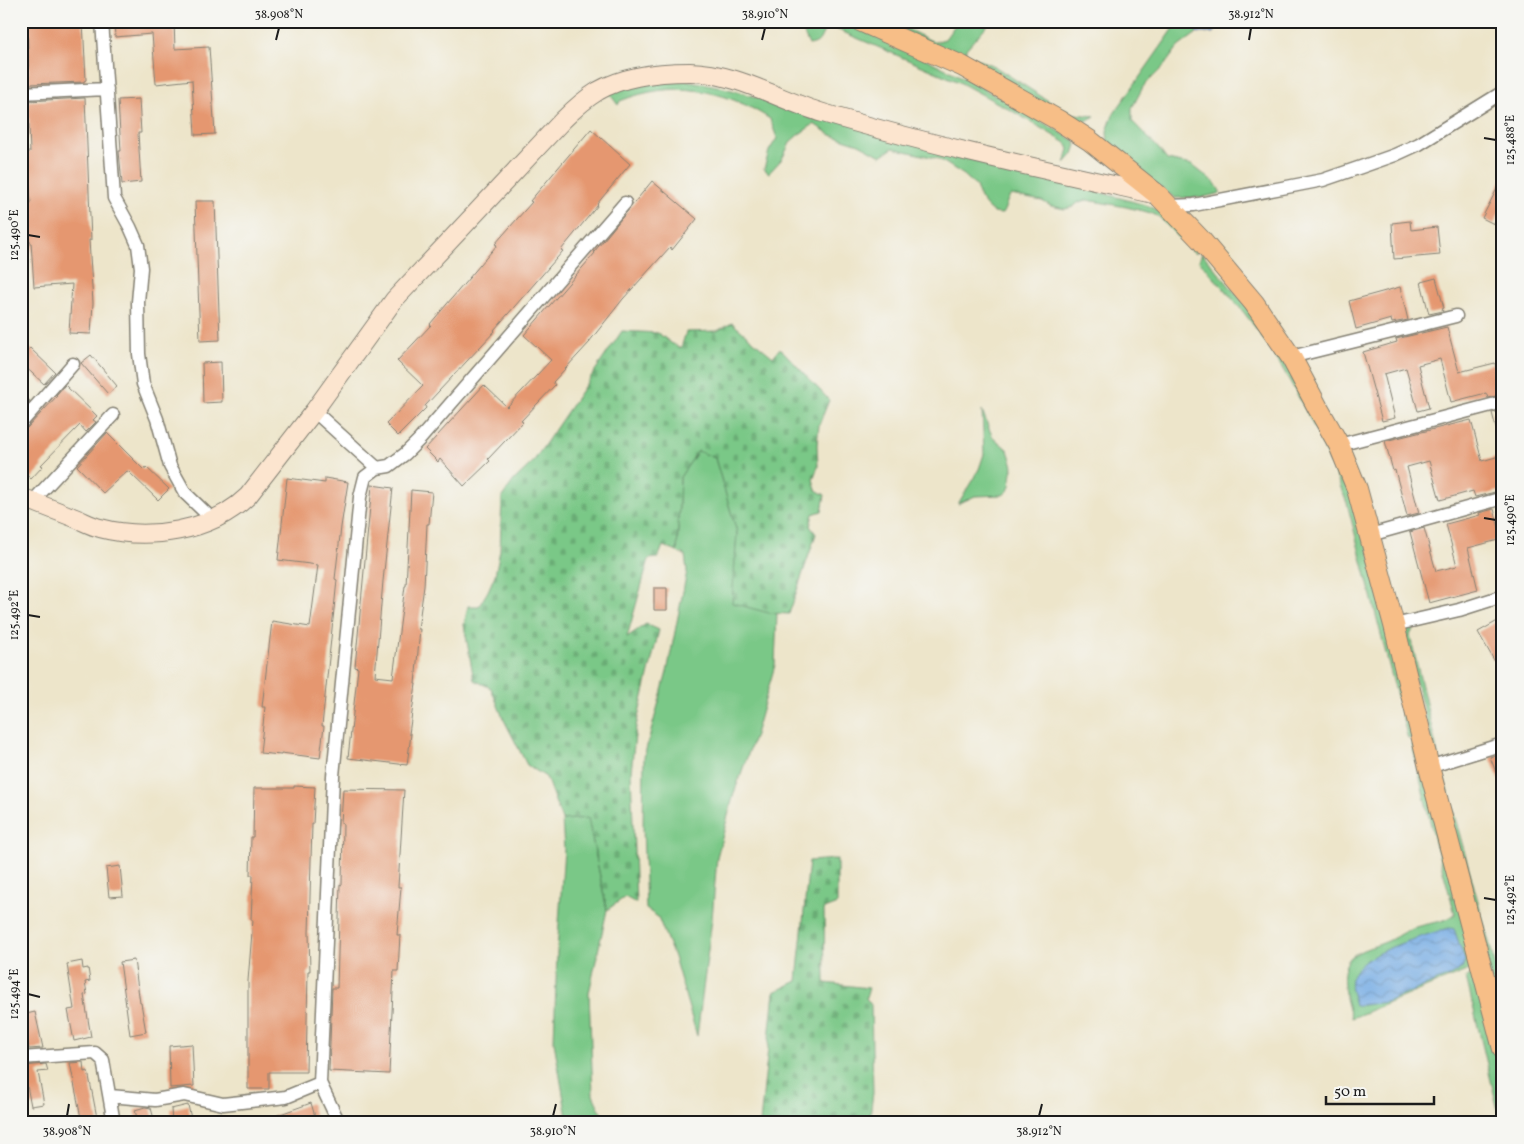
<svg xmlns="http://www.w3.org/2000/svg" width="1524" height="1144" font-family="Vollkorn,serif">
<defs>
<pattern id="cemetery-stones" width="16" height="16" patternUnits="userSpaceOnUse" patternTransform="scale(1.25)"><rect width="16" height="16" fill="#7ac887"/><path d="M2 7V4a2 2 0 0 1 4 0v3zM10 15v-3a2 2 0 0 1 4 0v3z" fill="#69ab74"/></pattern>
<pattern id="water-waves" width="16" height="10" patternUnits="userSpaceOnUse" patternTransform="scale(1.25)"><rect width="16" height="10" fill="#76ace4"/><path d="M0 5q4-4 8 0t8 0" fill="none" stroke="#608bb8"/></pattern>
</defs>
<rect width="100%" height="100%" fill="#f6f6f2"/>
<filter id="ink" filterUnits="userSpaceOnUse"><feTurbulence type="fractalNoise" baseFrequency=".02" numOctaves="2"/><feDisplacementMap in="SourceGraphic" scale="10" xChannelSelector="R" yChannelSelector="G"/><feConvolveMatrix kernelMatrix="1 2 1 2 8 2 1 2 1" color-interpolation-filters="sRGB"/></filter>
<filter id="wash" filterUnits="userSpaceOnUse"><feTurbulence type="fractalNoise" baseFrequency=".0096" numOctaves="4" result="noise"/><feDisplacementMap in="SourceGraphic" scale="20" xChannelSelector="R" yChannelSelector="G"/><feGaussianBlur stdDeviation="1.12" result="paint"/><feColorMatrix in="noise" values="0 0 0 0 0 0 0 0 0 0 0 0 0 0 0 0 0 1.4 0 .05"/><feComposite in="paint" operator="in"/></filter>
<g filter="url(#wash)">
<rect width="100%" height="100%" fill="#ede5ca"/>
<!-- grass -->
<path fill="#7ac887" stroke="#4b7252" d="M798,21H841L926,59L968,80L1074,140L1076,145L1073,154L1065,163L1069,149L1066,143L1014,112L959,82L829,26C818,35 824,43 809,45Z
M880,21H890L934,42L945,39L958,21H991L966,49L965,54L994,66L1061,109L1074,114L1095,116L1086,121L1076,120Z
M1179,21H1196L1197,33L1178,47L1164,66L1143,87L1132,108V121L1159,149L1167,160L1192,165L1215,183L1221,193L1204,197L1175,198L1116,157L1108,146L1107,131L1113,115Z
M679,79L717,86L1149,206L1159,211L1196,246L1195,254L1159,217L1151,213L1126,207L1087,200L1079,202L1073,207L1065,209L1051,206L1042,201L1011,195C1005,202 1007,207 1002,214L994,213L987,207L980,198L976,186L964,175L939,159L893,148L881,156L859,144L831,135L814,124L798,135L791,141L782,159L769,173L764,169L769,151L777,138L770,119C723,88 672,80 620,101L618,105L609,93L622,87Z
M1202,253L1269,333L1353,490L1418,737L1408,739L1347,503C1324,445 1294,381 1258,331C1240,306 1219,284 1199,261Z
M982,410L989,429L993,437L1008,450L1013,466L1010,486L1008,491L1003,495L975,496L958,504L979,469L984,454Z
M698,451L715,458L737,532L733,603L777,613L775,665L754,738L734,793L717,857L712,919L697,1036L674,957L658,917L646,909L643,827L644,757L667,672L687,571L685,555L677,552L680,477Z
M1415,626L1410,635L1439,759L1437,760L1402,631L1406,628Z
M1418,742L1476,967L1352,1018C1346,1001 1335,966 1355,954C1365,948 1377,946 1388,941C1398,936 1407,929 1419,926C1432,922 1444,923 1455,914L1435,842L1412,745Z
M1442,770L1503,993V1028L1436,772Z
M588,817L607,910L589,993L593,1095L606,1123H568L554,1042L557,952L564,849L562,820Z
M1478,972L1503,1069V1123H1501L1499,1114L1466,977Z"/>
<!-- cemetery -->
<path fill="url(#cemetery-stones)" stroke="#4b7252" d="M732,323L773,357L780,348L829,400L819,425L817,445L818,467L813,479L816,490L825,495L822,511L813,514L810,526L816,534L789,614L769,613L732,603L737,532L715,458L698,451L680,477L677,552L663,546L658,558L649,559L627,637L646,624L659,630L636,726L631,772L636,903L625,897L607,910L588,818L562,820L546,777L527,765L503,718L491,688L474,680L464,625L468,606H479L488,591L495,575L500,550L502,497L514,480L533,462L622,331L658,333L671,343L681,348L686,332L717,331Z
M837,859V904L824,909L825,983L869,988L866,998L871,1005L873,1093L869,1123H760L774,992L797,981L809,861Z"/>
<!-- water -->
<path fill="url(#water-waves)" stroke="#496480" d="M1196,21H1219L1217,28L1213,33H1197Z
M1449,928L1454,929L1465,960L1462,968L1451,975L1386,1002L1355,1006C1353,997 1349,988 1351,979C1358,952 1425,936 1449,928Z"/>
<g id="blocks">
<!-- building -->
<path fill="#e5976f" d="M27,21H83L86,80L84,81V82L29,84Z
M114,21H174L175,49L209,47L215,134L195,135L192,80L156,84L152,34L115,37Z
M85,98L91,240H89L93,303L91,334L69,333L72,284L34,287L31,242H29L27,205L31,204L27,152H30L28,101Z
M139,99L141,133H138L141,182L122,184L119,151H121L118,100Z
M591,129L630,164L597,204L598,205L561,250L563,251L494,330L495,331L425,406L426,408L398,436L386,424L423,386L397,361L431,325L430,324L497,245L495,244L532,202L530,201Z
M1503,177V205L1494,224L1482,218Z
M652,181L697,219L672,250L670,247L623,299L589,342H590L553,382L555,385L521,421L523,422L488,459L490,461L464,486L440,459L438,462L425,449L484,385L507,407L551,360L524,335L595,253L594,252Z
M195,201H215L220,340L200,341Z
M1410,221L1411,230L1437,227L1440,255L1394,259L1392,223Z
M1436,278L1444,308L1442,309L1443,311L1429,314L1421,282Z
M1400,287L1408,320L1392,323L1391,319L1356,329L1349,301Z
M1447,327L1459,372L1495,363L1503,394L1488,398L1486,393L1451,402L1440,359L1418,365L1429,408L1418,411L1406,368L1384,374L1395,418L1382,421L1363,352L1397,342L1396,339Z
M30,348L55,372L44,384L21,363V357Z
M91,355L117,386L108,394L81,363Z
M221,362L222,402L203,403L202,363Z
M65,385L97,416L93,420L96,422L86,432L80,425L41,465L43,466L31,479L21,470V431L27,428L57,396L56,395Z
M21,392L30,401L21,410Z
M1503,410V439H1499L1492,413Z
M1471,420L1482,461L1503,455V490L1475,497L1473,491L1440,500L1429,461L1407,467L1419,513L1407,516L1395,470L1393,471L1385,441Z
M107,433L144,470L146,467L169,489L158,500L129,472L127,471L103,493L77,466Z
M287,478L325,483V478L348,482L341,527L335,579L337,580L322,726H324L320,758L281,753V755L260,753L265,707H262L272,621L310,627L318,565L278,560Z
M372,485L393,488L383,581L375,676L393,678L405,586H406L411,490L432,492L429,524H427L424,586L418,629H420L415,684H416L409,734H411L407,765L348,758L358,668L355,667Z
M1494,509L1502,539L1468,548L1478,590L1429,603L1410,532L1424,528L1436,571L1457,566L1446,524L1480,515L1479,513Z
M654,588H667V610H654Z
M1503,618V634L1498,636L1503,644V676L1478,632Z
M1503,753V786L1502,787L1490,757Z
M294,786L315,787L313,824H312L309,933L310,971H308L306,1072H269V1089H248V981L253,920H251L253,875H250L251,837H253L254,788H294Z
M343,789L404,790L398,887H401L397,935H400L398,971H394L389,1074L329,1071L332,988H337L340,884L342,885L343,823H341Z
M120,866L123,896L109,897L106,868Z
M134,960L140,1003H141L146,1032L130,1035L120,962Z
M82,961L83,969L88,968L90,981L85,982L87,994L84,995L91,1037L74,1041L68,1010L74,1009L67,964Z
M35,1012L43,1048L29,1049L22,1015Z
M192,1044L194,1086L170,1088L169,1046Z
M83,1062L84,1072L88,1071L98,1123H82L70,1063Z
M46,1064L48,1071L38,1072L44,1104L31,1106L23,1066Z
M311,1103L317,1123H262L261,1121Z
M188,1105L192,1123H172L171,1109Z
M145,1107L151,1108L155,1123H138L135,1110Z"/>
</g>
</g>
<g filter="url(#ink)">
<use href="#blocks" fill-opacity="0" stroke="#848073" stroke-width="1"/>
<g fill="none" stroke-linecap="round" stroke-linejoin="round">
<defs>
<path id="street" d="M102,21L114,198L130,227L138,245L141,268L138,302L139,354L143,384L157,419L170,466L185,493L212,519
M21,93L107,89
M1169,206L1194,205L1287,187L1323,180L1361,167L1395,155L1419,144L1503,92
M1291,357L1456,316
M314,411L377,468
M21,423L73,364
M1339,445L1503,402
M33,501L113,415
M1370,535L1503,498
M1394,625L1459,610L1503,596
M1429,767L1503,744
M21,1058L95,1053L103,1060L114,1123
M110,1096L155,1100L184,1095L223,1104L286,1097L320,1083
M339,1123L320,1083L333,776L360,497L365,477L377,468L389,466L405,454L420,439L625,203"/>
<path id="secondary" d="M21,497C39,504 57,511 75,518C83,521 91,526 100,528C148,541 211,532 248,496L314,411L394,300L563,120C574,109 585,99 598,91C624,76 660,72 690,72C737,73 779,100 823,113C933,146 1046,170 1158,195"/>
<path id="primary" d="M860,21L962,66L1058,120L1089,140L1158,195L1201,240L1254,303L1291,357L1318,408L1339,445L1357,489L1394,625L1429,767L1503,1049"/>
</defs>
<!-- street casing -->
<use href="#street" stroke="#848073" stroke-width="15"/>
<!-- secondary casing -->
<use href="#secondary" stroke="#848073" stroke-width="20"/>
<!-- primary casing -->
<use href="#primary" stroke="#848073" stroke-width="22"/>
<!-- street -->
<use href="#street" stroke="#fff" stroke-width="12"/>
<!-- secondary -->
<use href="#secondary" stroke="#fce5cf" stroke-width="18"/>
<!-- primary -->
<use href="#primary" stroke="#f7be87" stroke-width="20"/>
</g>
</g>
<!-- ticks -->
<path fill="none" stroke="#1c1c1c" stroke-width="2" d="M276,40L279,28M762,40L765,28M1249,40L1251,28M1484,138L1496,140M28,235L40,237M1484,518L1496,520M28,615L40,617M1484,898L1496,900M28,994L40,997M67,1116L69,1104M553,1116L556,1104M1039,1116L1042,1104"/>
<!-- margin -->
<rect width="1524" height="1144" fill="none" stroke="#f6f6f2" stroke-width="55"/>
<!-- scale -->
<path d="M1326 1096v8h108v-8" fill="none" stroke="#1c1c1c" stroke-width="2.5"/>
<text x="1334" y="1096" font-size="15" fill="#1c1c1c" stroke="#f6f6f2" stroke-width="4" paint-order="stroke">50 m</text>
<rect x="28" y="28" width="1468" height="1088" fill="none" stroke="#1c1c1c" stroke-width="2"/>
<g font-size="12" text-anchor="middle" fill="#1c1c1c">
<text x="279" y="18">38.908°N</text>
<text x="765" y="18">38.910°N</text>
<text x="1251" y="18">38.912°N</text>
<text transform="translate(1510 140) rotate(-90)" y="4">125.488°E</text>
<text transform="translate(14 235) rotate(-90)" y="4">125.490°E</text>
<text transform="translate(1510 520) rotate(-90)" y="4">125.490°E</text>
<text transform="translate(14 615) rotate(-90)" y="4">125.492°E</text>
<text transform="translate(1510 900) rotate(-90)" y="4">125.492°E</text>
<text transform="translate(14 994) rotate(-90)" y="4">125.494°E</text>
<text x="67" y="1135">38.908°N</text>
<text x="553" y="1135">38.910°N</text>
<text x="1039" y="1135">38.912°N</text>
</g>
</svg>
